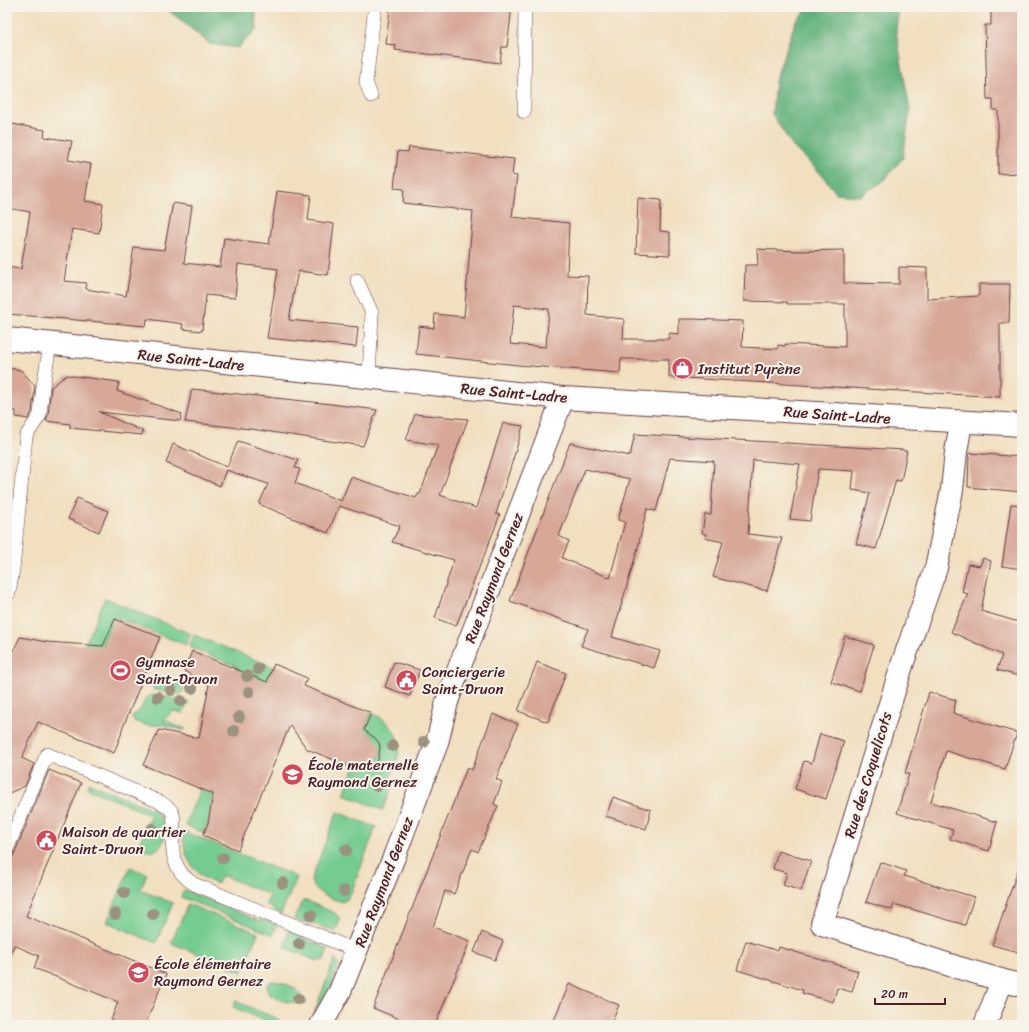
<svg xmlns="http://www.w3.org/2000/svg" width="1029" height="1032" font-family="Sriracha,sans-serif">
<rect width="100%" height="100%" fill="#f7f3e8"/>
<filter id="ink" filterUnits="userSpaceOnUse"><feTurbulence type="fractalNoise" baseFrequency=".025" numOctaves="2"/><feDisplacementMap in="SourceGraphic" scale="8" xChannelSelector="R" yChannelSelector="G"/><feConvolveMatrix kernelMatrix="1 2 1 2 8 2 1 2 1" color-interpolation-filters="sRGB"/></filter>
<filter id="wash" filterUnits="userSpaceOnUse"><feTurbulence type="fractalNoise" baseFrequency=".012" numOctaves="4" result="noise"/><feDisplacementMap in="SourceGraphic" scale="16" xChannelSelector="R" yChannelSelector="G"/><feGaussianBlur stdDeviation="0.9" result="paint"/><feColorMatrix in="noise" values="0 0 0 0 0 0 0 0 0 0 0 0 0 0 0 0 0 1.4 0 .05"/><feComposite in="paint" operator="in"/></filter>
<g filter="url(#wash)">
<rect width="100%" height="100%" fill="#f1dfc0"/>
<!-- green -->
<path fill="#75cc91" stroke="#60765e" d="M105,598L191,634L186,645L114,617L67,730L51,723Z
M194,635L273,667L236,755L238,670L236,669V666L189,647Z
M154,680C161,681 163,687 169,689L173,687L177,681L183,689V692L180,694L154,690L150,685L151,682Z
M152,695L169,697L188,702L189,704L185,708L183,714L177,711L171,712L163,722C169,719 170,723 176,726C180,727 182,727 186,729L182,730L164,725H146L133,721L132,716L140,710L146,698Z
M371,713C390,720 402,736 398,757C396,766 391,776 388,784L392,787L383,810L344,794L354,768C382,775 391,743 364,731Z
M89,783L152,809C168,819 171,846 151,852L138,847L151,815L87,788Z
M200,789L219,797L204,833L185,825Z
M337,812L376,827L351,893L347,899L343,902C332,899 313,893 311,880Z
M183,831L297,877L281,914L275,911L266,904L270,895L221,875L218,884C213,882 207,880 203,877C188,867 182,847 183,831Z
M130,867L147,874L140,890L173,903L156,943L107,922Z
M184,890L257,920L269,921L277,924L273,935L181,897Z
M303,901H307L335,913L338,916L340,920L335,932L312,923L301,922L294,919L300,905Z
M188,904L258,933L242,972L171,943Z
M290,929L297,932L307,940L328,949L324,960L317,961L286,948L285,942Z
M335,958L339,966L331,987L315,1013H314Z
M272,981C282,982 306,989 300,1001C291,1006 277,999 269,994L267,990V985Z
M235,1001L278,1019L280,1021L279,1025H274L233,1007Z"/>
<!-- forest -->
<path fill="#60b07b" stroke="#556853" d="M164,7H255L257,29L238,48L210,44Z
M813,7H834L839,9L843,7H899L896,31L910,111L903,158L882,182L860,196L836,193L821,174L793,147L772,114L775,81L796,20L808,9Z"/>
<g id="blocks">
<!-- building -->
<path fill="#d7a798" fill-rule="evenodd" d="M390,7H512L507,47H502L500,63L395,50L396,45L386,44Z
M991,7H1022V173L998,174V110H993V99H987L985,25H991Z
M7,123L45,130L44,137L72,141L68,160L91,164L85,201L103,204L99,233L72,229L64,281L86,283V289L126,296L134,247L164,250L173,203L192,206L184,263L220,267L224,238L269,244L277,191L311,195L308,220L334,224L328,275L299,271L298,275H297L289,320L358,327L356,347L267,338L278,269L238,264L235,298L206,295L202,331L182,329L183,324L147,319L146,326L7,314V267L21,269L30,212L7,208Z
M409,147L514,159L512,175L517,176L512,217L569,223L567,275L588,276L587,315L624,319L623,339H669V333L679,334V319H692L743,321L742,347L778,349V345L785,346V344L845,347V304H787V302L744,301L745,265H758L757,249L798,251L844,250V283L899,284V267L927,268V299L979,296V284H1010L1009,323H1000V397L669,377V359H621L620,373L518,365L416,354L419,326L434,328L435,314L464,317L473,211L403,203L404,189L394,188L398,151L408,152ZM514,305L549,309L546,347L510,344Z
M638,198L661,200L660,231L670,232V255L636,253Z
M7,368L21,370L35,386L32,412L28,419L16,417V411L7,410Z
M67,375L119,382L117,391L182,414L180,421L99,412L143,431L142,435L70,428V424L46,421L48,416L51,387Z
M192,389L331,404L377,410L363,446L251,429L185,422Z
M415,414L468,419L440,495L476,508L503,423L523,426L514,456L496,514L500,515L456,626L435,618L454,560L392,542L400,526L339,506L328,533L259,504L268,484L226,470L220,486L166,463L173,444L227,467L238,441L298,460L295,468L300,469L295,483L341,501L351,477L416,498L418,494H420L438,445L406,440Z
M635,434L904,450V451H907L901,481L896,480L876,549L856,544L870,493L852,490L854,471L818,469L810,521L790,519L800,464L753,460L748,534L782,538L767,591L713,577L723,542L705,538L706,534L702,533L705,514L711,515L714,461L670,458L656,511L647,509L637,551L612,637L660,651L654,668L581,646L588,629L510,601L570,443L630,456ZM585,469L630,479L618,520L625,522L610,578L562,558L569,541L559,536Z
M969,453L1022,457V492L968,487Z
M77,498L108,511L99,532L68,519Z
M1011,504L1022,505V569L1002,566Z
M983,558L991,561L981,611L1022,623V677L997,670L1002,655L951,632L968,594L962,592L968,564L980,566Z
M115,619L160,637L121,732H122L114,753L38,722L22,758L34,764L25,786L7,794V664L20,637L47,642L103,646Z
M845,636L874,645L860,691L831,682Z
M192,651L267,682L274,664L307,678L304,686L371,713L364,730L375,738L379,743L380,748L378,760L373,766L367,769L362,770L354,768L307,749L290,725L238,850L203,835L208,823L213,794L143,765L159,730L199,738L209,685L184,671Z
M394,662L420,670L410,696L385,687Z
M537,662L566,673L548,722L518,711Z
M929,692L956,700L953,713L1017,733L1005,769L946,751L931,802L997,822L989,851L950,839L953,830L897,813L909,774L905,773Z
M493,714L518,724L496,779L502,782L494,804L498,806L478,852L472,849L454,894L445,891L433,927L470,941L435,1025H414L373,1008L467,768L472,770Z
M820,734L844,741L826,799L795,789L804,761L812,763Z
M49,770L81,783L26,916L166,974L145,1025H109L118,1002L34,968L39,956L14,945L7,960V871Z
M613,797L651,810L646,829L606,816Z
M778,851L811,861L801,891L783,885L787,873L773,869Z
M880,862L906,871L904,876L974,897L965,925L894,904L892,910L866,902Z
M1019,867L1022,868V953L992,945Z
M482,932L503,941L495,960L474,952Z
M746,941L778,951L779,947L858,971L852,992L837,988L833,1002L802,993L803,990L737,970Z
M569,984L619,1005L610,1025H552Z"/>
</g>
</g>
<g filter="url(#ink)">
<use href="#blocks" fill-opacity="0" stroke="#633c41" stroke-width="1"/>
<g fill="none" stroke-linecap="round" stroke-linejoin="round">
<defs>
<path id="service" d="M371,96L366,82L375,7
M524,112L525,7
M357,280L372,313L369,378
M7,594L9,593L13,569L26,436L40,415L43,386L50,345
M7,849L47,754L160,802C164,805 169,807 172,812C175,817 174,824 173,830C171,853 173,871 194,884L357,951"/>
<path id="minor" d="M961,423L956,452L952,490L936,568L903,662L822,924L956,967L1015,984L1022,983
M321,1025L340,991L394,857L437,743L447,702L456,676L563,398
M985,1025L1002,981"/>
<path id="tertiary" d="M7,339L563,398L1022,425"/>
</defs>
<!-- service casing -->
<use href="#service" stroke="#633c41" stroke-width="14"/>
<!-- minor casing -->
<use href="#minor" stroke="#633c41" stroke-width="24"/>
<!-- tertiary casing -->
<use href="#tertiary" stroke="#633c41" stroke-width="24"/>
<!-- service -->
<use href="#service" stroke="#fff" stroke-width="13"/>
<!-- minor -->
<use href="#minor" stroke="#fff" stroke-width="22"/>
<!-- tertiary -->
<use href="#tertiary" stroke="#fff" stroke-width="22"/>
</g>
<!-- trees -->
<g fill="#9c927f">
<circle cx="258" cy="669" r="6"/>
<circle cx="247" cy="676" r="6"/>
<circle cx="192" cy="688" r="6"/>
<circle cx="171" cy="690" r="6"/>
<circle cx="249" cy="692" r="6"/>
<circle cx="158" cy="697" r="6"/>
<circle cx="181" cy="701" r="6"/>
<circle cx="239" cy="717" r="6"/>
<circle cx="234" cy="731" r="6"/>
<circle cx="424" cy="742" r="6"/>
<circle cx="393" cy="746" r="6"/>
<circle cx="377" cy="786" r="6"/>
<circle cx="152" cy="829" r="6"/>
<circle cx="346" cy="850" r="6"/>
<circle cx="223" cy="858" r="6"/>
<circle cx="283" cy="883" r="6"/>
<circle cx="344" cy="891" r="6"/>
<circle cx="124" cy="893" r="6"/>
<circle cx="115" cy="914" r="6"/>
<circle cx="153" cy="914" r="6"/>
<circle cx="311" cy="915" r="6"/>
<circle cx="299" cy="944" r="6"/>
<circle cx="298" cy="999" r="6"/>
</g>
</g>
<!-- icons -->
<defs>
<symbol id="shop-disc" viewBox="-11 -11 22 22"><circle r="9.5" fill="#d1495b" stroke="#f7f3e8"/><path d="M-5-2.5h2.3a2.7 3.5 0 0 1 5.4 0H5L5.5 6h-11ZM-1.5-2.5h3a1.5 2.3 0 0 0-3 0Z" fill="#fff"/></symbol>
<symbol id="stadium-disc" viewBox="-11 -11 22 22"><circle r="9.5" fill="#d1495b" stroke="#f7f3e8"/><path d="M0-5a6.5 5 0 1 0 0 10a6.5 5 0 1 0 0-10ZM-3.5-1.8h7v3.6h-7Z" fill="#fff"/></symbol>
<symbol id="civic-disc" viewBox="-11 -11 22 22"><circle r="9.5" fill="#d1495b" stroke="#f7f3e8"/><path d="M-.6-6.5H3V-4.5H.6V-3L4-1V1h2V6H-6V1h2V-1L-.6-3ZM-1.2 2.5V6h2.4V2.5Z" fill="#fff"/></symbol>
<symbol id="school-disc" viewBox="-11 -11 22 22"><circle r="9.5" fill="#d1495b" stroke="#f7f3e8"/><path d="M0-5L7-2L0 1L-7-2ZM-4 1L0 2.5L4 1V4Q0 6-4 4Z" fill="#fff"/></symbol>
</defs>
<g fill-rule="evenodd">
<use href="#shop-disc" x="670" y="356" width="25" height="25"/>
<use href="#stadium-disc" x="108" y="658" width="25" height="25"/>
<use href="#civic-disc" x="394" y="668" width="25" height="25"/>
<use href="#school-disc" x="280" y="762" width="25" height="25"/>
<use href="#civic-disc" x="34" y="828" width="25" height="25"/>
<use href="#school-disc" x="126" y="960" width="25" height="25"/>
</g>
<g text-anchor="middle" dominant-baseline="central" stroke-width="4" stroke-linejoin="round" paint-order="stroke">
<!-- street labels -->
<g font-size="15" fill="#4a1f2b" stroke="#f7f3e8">
<text transform="translate(191 360) rotate(6)">Rue Saint-Ladre</text>
<text transform="translate(514 393) rotate(5)">Rue Saint-Ladre</text>
<text transform="translate(837 415) rotate(4)">Rue Saint-Ladre</text>
<text transform="translate(494 578) rotate(-69)">Rue Raymond Gernez</text>
<text transform="translate(868 775) rotate(-73)">Rue des Coquelicots</text>
<text transform="translate(384 882) rotate(-69)">Rue Raymond Gernez</text>
</g>
<!-- poi labels -->
<g font-size="15" fill="#4a1f2b" stroke="#f7f3e8" text-anchor="start">
<text x="698" y="369">Institut Pyrène</text>
<text x="136" y="662">Gymnase<tspan x="136" dy="17">Saint-Druon</tspan></text>
<text x="422" y="672">Conciergerie<tspan x="422" dy="17">Saint-Druon</tspan></text>
<text x="308" y="765">École maternelle<tspan x="308" dy="17">Raymond Gernez</tspan></text>
<text x="62" y="832">Maison de quartier<tspan x="62" dy="17">Saint-Druon</tspan></text>
<text x="154" y="964">École élémentaire<tspan x="154" dy="17">Raymond Gernez</tspan></text>
</g>
</g>
<!-- margin -->
<rect width="1029" height="1032" fill="none" stroke="#f7f3e8" stroke-width="24"/>
<!-- scale -->
<path d="M875 998v6h70v-6" fill="none" stroke="#4a1f2b" stroke-width="2"/>
<text x="881" y="998" font-size="12" fill="#4a1f2b" stroke="#f7f3e8" stroke-width="3" paint-order="stroke">20 m</text>
</svg>
